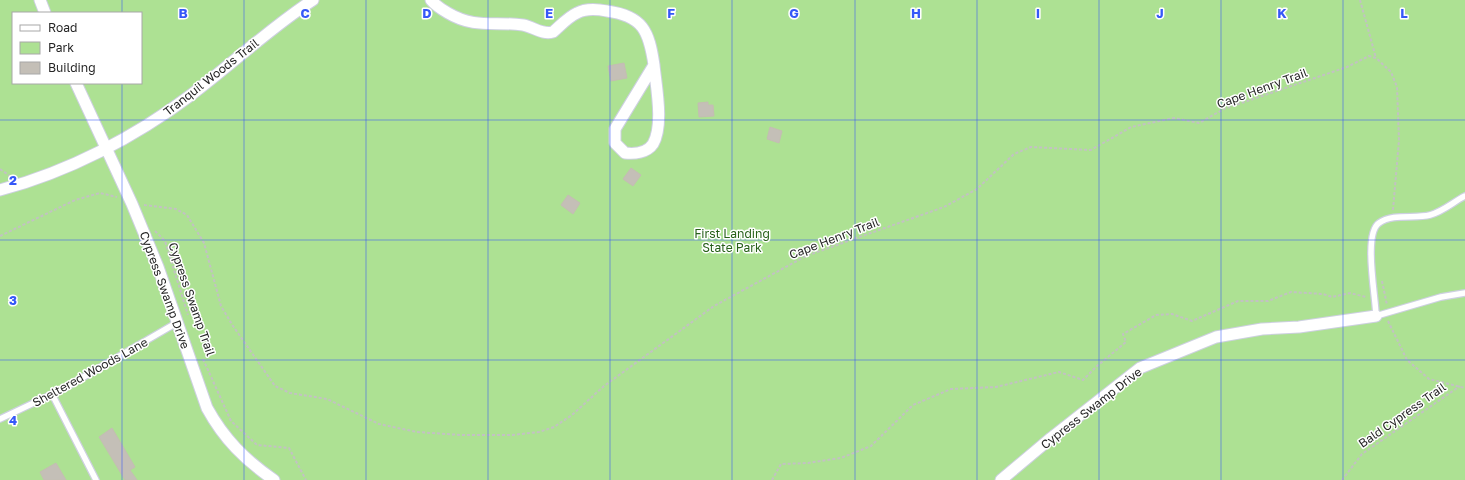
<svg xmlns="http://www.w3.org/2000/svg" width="1465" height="480" font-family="'Golos Text',sans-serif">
<rect width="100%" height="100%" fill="#e9e2d7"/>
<!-- green -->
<path fill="#ade193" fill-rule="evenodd" d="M0,0H1465V480H0ZM13,13H141V83H13Z"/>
<!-- building -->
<path fill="#c4bfb7" stroke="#c4beb2" d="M624,63L627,78L611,81L608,66Z
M708,102V105H713L714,116L699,117L698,103Z
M770,127L782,131L779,143L767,139Z
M631,168L641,175L633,186L623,179Z
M568,195L580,203L573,214L561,205Z
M112,428L135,467L130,470L137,480H125L99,437Z
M56,463L66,480H44L40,472Z"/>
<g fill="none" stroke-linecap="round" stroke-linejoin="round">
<defs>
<path id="service" d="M1465,196C1453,202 1444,211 1430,215C1415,219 1393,213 1379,223C1363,234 1376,298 1376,316L1441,297L1465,293
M52,394L96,480
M0,419L63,389L178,322"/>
<path id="minor" d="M40,0L45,13
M431,0C436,6 441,9 448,13C475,29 495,21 523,25C534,27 542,35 553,32C560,26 568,17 577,13C586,8 597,9 607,11C643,16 649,31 654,65
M654,65C656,86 664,125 653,144C647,153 634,154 625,153L615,143V129Z
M76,83L132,204L158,267L207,408C224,439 245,460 274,480
M0,190C68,172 135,137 191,95C232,64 270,28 313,0
M1001,480L1051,438L1140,368L1216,337L1262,329L1299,327L1376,316"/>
</defs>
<!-- service casing -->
<use href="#service" stroke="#cdd0e0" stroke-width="8"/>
<!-- minor casing -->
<use href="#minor" stroke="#cdd0e0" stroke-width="13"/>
<!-- path -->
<path stroke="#c2c2c2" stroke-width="2" stroke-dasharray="3 2" stroke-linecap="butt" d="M1360,0L1376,58
M0,169L10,176
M144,205L176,209L187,215L204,243L221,306L233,326L275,386L290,393L327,399L379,424L417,432L461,435H512L539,432L554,427L572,415L604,386L714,306L806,256L944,207L977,189L1014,154L1031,147L1091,150L1131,127L1174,118L1199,123L1224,109L1347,67L1369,56L1376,58L1391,72L1397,87L1399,140L1393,210
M155,231L165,241L188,315
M0,236L75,200L100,193L117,197
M1382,281L1387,305
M1388,321L1407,360L1429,379L1465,388
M203,359L231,421L257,445L289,448L306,480
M772,480L781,464L808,463L841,458L871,446L913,405L951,389L996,387L1059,372L1083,380L1097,366L1126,342L1123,334L1156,315L1172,314L1192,321L1238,301H1268L1291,292L1323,294L1332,297L1350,293L1366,297
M1342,480L1362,454L1460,386"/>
<!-- service -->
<use href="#service" stroke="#fff" stroke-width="5.5"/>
<!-- minor -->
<use href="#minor" stroke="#fff" stroke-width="11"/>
</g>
<!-- grid -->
<path fill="none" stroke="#3658f8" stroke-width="1" stroke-opacity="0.55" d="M122,0V13M244,0V480M366,0V480M488,0V480M610,0V480M732,0V480M855,0V480M977,0V480M1099,0V480M1221,0V480M1343,0V480M122,83V480M0,120H1465M0,240H1465M0,360H1465"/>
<g text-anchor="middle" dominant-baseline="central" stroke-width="3" stroke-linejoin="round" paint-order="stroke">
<!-- street labels -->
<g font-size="12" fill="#262626" stroke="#fff">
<text transform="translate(211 77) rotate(-38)">Tranquil Woods Trail</text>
<text transform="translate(1262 88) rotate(-20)">Cape Henry Trail</text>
<text transform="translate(834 238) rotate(-21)">Cape Henry Trail</text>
<text transform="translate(165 290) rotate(70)">Cypress Swamp Drive</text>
<text transform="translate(192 299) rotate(71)">Cypress Swamp Trail</text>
<text transform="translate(90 372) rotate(-29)">Sheltered Woods Lane</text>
<text transform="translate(1091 408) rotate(-38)">Cypress Swamp Drive</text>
<text transform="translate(1402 415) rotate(-35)">Bald Cypress Trail</text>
</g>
<!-- park labels -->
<g font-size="12" fill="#276119" stroke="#fff">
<text x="732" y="233">First Landing<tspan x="732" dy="14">State Park</tspan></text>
</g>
</g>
<g font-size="13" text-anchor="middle" font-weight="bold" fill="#3658f8" stroke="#fff" stroke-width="3" stroke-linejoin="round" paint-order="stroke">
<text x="183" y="18">B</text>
<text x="305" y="18">C</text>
<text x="427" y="18">D</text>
<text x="549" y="18">E</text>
<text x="671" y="18">F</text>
<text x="794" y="18">G</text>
<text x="916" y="18">H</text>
<text x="1038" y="18">I</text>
<text x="1160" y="18">J</text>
<text x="1282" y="18">K</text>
<text x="1404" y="18">L</text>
<text x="13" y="185">2</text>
<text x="13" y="305">3</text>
<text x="13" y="425">4</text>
</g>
<!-- legend -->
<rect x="12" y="12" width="130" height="72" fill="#ffffff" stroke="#a8a8a8"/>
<rect x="20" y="25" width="20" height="6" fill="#ffffff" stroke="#a8a8a8"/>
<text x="48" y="32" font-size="12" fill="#262626">Road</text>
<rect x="20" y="42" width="20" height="12" fill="#ade193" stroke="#a8a8a8"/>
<text x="48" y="52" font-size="12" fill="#262626">Park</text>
<rect x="20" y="62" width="20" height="12" fill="#c4bfb7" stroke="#a8a8a8"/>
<text x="48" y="72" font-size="12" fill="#262626">Building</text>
</svg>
